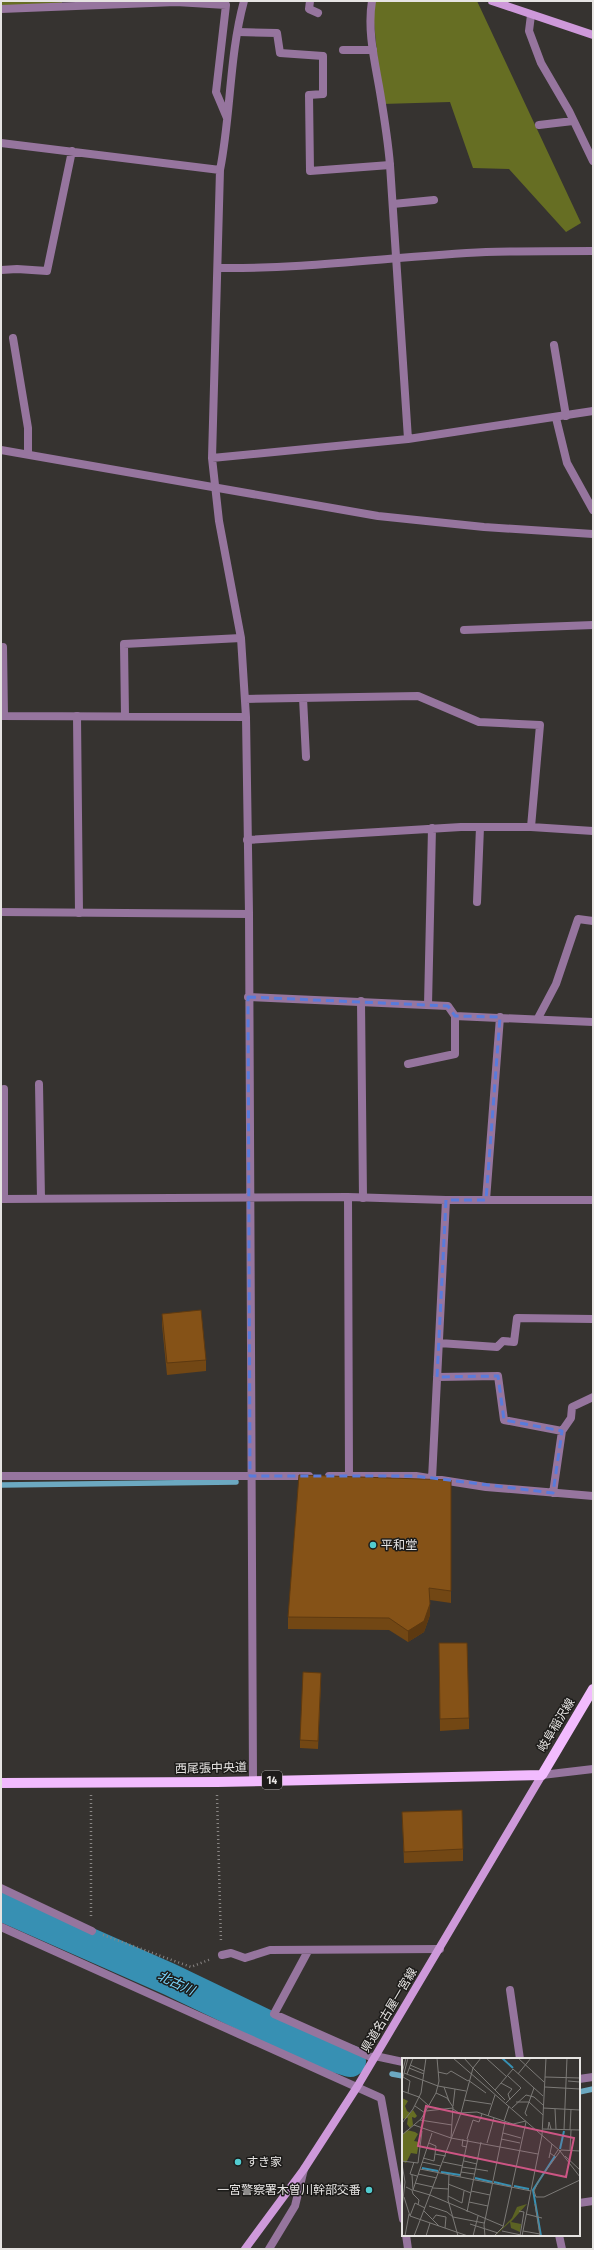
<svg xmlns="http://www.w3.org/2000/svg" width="594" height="2250" font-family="'Fira Sans Condensed','Noto Sans JP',sans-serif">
<rect width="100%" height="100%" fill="#363330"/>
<!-- forest -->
<path fill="#666e23" d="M1,1H62V6L1,9Z
M477,1L581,223L566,232L509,169L473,168L450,102L382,104L372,2Z"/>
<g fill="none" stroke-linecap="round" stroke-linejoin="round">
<!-- stream -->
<path stroke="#6ca9c1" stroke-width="5.5" d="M1,1485L236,1482
M392,2074L403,2076
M579,2092L593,2089"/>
<!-- river -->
<path stroke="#3790b3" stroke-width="32" d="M1,1905L169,1979L321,2052L350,2061"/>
<!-- path -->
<path stroke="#898684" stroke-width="2.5" stroke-dasharray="1 3" stroke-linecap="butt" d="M91,1795V1916
M217,1795L221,1942
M103,1935L191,1967L211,1959"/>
<!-- service -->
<path stroke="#96759e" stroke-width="8" d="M310,1L309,9L318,13
M238,32L277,33L280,53L323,56V94L309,95L310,171L390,165
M343,50H373
M393,204L434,200
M219,268C309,269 397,256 486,252C522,251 558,251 593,251
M554,345L566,416
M556,418L567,463L593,510
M77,716L79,913
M247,840L461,827H531
M477,902L480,827
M361,1001L363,1198
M428,1005L432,828
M538,1018L556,984L578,919L593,921
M1,1888L92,1931
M510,1990L520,2059
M375,2056L403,2062
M579,2079L593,2077"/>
<!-- minor -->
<path stroke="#96759e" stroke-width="8" d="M244,1C229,56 231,115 220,170L212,458L219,521L241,638L246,717L249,914L253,1780
M372,1C367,31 375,62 380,92C384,116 388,140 390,165L408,439
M1,9L176,2L226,5L216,92L227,118
M531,15L529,31L541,63L569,111L593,161
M539,125L573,121
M1,143L220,170
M1,270L17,269L47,271L72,151
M13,338L28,428V454
M212,458L408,439L593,411
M464,630L593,625
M3,647L4,716
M303,698L306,757
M245,699L418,696L479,722L540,725L531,827L593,831
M1,716L246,717
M125,716L124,644L241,638
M1,912L249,914
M248,997L448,1006L455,1016L593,1022
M408,1064L455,1054V1016
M39,1084L41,1199
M4,1089V1199
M348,1197L349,1476
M1,1199L348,1197L446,1200H593
M486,1200L500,1017
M439,1343L497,1347L503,1341L514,1342L517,1318L593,1319
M437,1377L498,1376L504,1420L562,1431
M1,1476H309
M329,1476H416L486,1487L593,1496
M432,1479L446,1200
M553,1493L562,1431L571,1418L572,1407L593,1397
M1,1927L381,2098L403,2219
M308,1951L274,2014L373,2058
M222,1955L231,1953L245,1958L270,1950L440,1949
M579,2203L593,2201
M406,2235L408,2249
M559,2235L562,2249
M269,2249L295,2206L304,2169"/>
<!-- tertiary -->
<path stroke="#96759e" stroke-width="8" d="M1,450L378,516L484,527L593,534
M542,1775L593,1769"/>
<!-- secondary -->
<path stroke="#ce99da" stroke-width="8" d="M492,1L593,35
M245,2249L304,2169L357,2087L542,1775"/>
<!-- primary -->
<path stroke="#f2bbfe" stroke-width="10" d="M1,1783L217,1782L542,1775L593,1689"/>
</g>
<!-- wall -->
<path fill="#724714" d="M162,1314L206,1360V1371L167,1375L162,1325Z
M451,1480V1603L430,1600V1615L424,1632L408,1642L389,1630L288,1629V1617Z
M439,1643L469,1718V1729L440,1731Z
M321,1681L318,1749L300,1748V1740Z
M402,1812L463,1849V1861L404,1863Z"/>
<!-- shaded-wall -->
<path fill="#5d3910" d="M430,1604V1615L424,1632L408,1642V1631Z"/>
<!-- building -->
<path fill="#855217" stroke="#5d3910" d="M201,1310L206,1360L167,1363L162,1314Z
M299,1475L451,1480V1591L429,1588L430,1604L424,1621L408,1631L389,1618L288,1617Z
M439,1643H467L469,1718L440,1719Z
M303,1672L321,1673L318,1741L300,1740Z
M462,1810L463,1849L404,1852L402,1812Z"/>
<!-- marked area -->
<path fill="none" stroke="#597bdb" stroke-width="3" stroke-dasharray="8 5" stroke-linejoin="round" d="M248,997L448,1006L455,1016L500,1017L486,1200H446L437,1377L498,1376L504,1420L562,1431L553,1493L416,1476H250Z"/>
<!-- markers -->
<g fill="#52ccd0" stroke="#1c1b19" stroke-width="1.5">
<circle cx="373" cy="1545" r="4"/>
<circle cx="238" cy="2162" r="4"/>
<circle cx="369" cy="2190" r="4"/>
</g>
<g text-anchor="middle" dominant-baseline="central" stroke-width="3" stroke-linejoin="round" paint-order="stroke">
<!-- shield labels -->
<rect fill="#1c1b19" stroke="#a9a8a6" stroke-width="1" x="262" y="1771" width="20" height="18" rx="3"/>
<g font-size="11" font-weight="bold" fill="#e6e4e2">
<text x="272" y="1780">14</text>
</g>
<!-- poi labels -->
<g font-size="12" fill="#e6e4e2" stroke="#1c1b19" text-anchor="start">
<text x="381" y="1545">平和堂</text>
<text x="246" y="2162">すき家</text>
<text x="361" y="2190" text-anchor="end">一宮警察署木曽川幹部交番</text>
</g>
<!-- street labels -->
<g font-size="12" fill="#e6e4e2" stroke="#1c1b19">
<text transform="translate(556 1725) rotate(-59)">岐阜稲沢線</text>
<text transform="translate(211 1768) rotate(-1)">西尾張中央道</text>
<text transform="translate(389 2010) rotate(-59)">県道名古屋一宮線</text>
</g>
<!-- water labels -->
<g font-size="13" font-style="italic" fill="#7bd6fc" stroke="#1c1b19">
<text transform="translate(176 1983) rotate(25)">北古川</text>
</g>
</g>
<!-- overview -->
<g transform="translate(402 2058)">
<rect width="178" height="178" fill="#363330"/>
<path d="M125,146L109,164L119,166L118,174L109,170L108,164L93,178L110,160L115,149Z" fill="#5c6323"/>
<path d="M0,40L6,43L3,48L5,53L8,55L11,52L15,58L13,60L10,59L11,67L8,70L5,66L6,60L0,61ZM5,72L13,74L16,76L12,83L17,84L15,96L9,95L4,105L0,103V77Z" fill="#666e23"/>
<path fill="none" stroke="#3790b3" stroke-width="2" d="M100,0L111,10M158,91L162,73M20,110L36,113M39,114L58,117M73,120L90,124M92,124L109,128M112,128L127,131M139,178L131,132L153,98"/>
<path fill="none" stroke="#7c7a77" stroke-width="1" d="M51,0L158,93L178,119M79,0L71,10L103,42M84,0L105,19M116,0L142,24M8,7L22,13M7,10L22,16M49,13L66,23M36,14L45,16L49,13M0,15L4,0M2,15L36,28L64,33M5,16L11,0M116,16L129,0M1,19L8,23L6,35M143,19L178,20M66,22L84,35M0,23L6,0M166,23L178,24M99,25L110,31L106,36L108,42M42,29L47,43M143,29L178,31M93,32L111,11L141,38M0,33L17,39L27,48M34,35L45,40L51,49L49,80M62,42L89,46M114,44H127L141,57M104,45L119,30L106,18M13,48L23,55M51,48L53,31M110,50L124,37L132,39L141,47M141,50L178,52M51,51L57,55L75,54L111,66L124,63M153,51L154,71M24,53L51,50M86,58L93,37M125,58L123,55L132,30M18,62L50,67M102,63L107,48M0,65L11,51L19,35L24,0M12,67L49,80L136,96M141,71L178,72M146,71L147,64L149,71M162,72L165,0M168,72L169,51M101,75L119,80M0,77L19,61L34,35L37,23L35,0M140,77L144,0M61,81L60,88L65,89M65,81L71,62L77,64L80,56M99,81L118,85M27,85L34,88L33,96M85,85L92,60M168,92L169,72M178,93L159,92L137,122L132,133L134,139H142L178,122M148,95L152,98L156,92M63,98L76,101M163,98L178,112M21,100L32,103L33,96L44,98M147,100L150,86M0,103L16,105L20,73M62,103L75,106M12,104L8,116L15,118M20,104L39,108M41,104L61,108M0,106L3,124L0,150M60,109L74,111M18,111L129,133M74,111L86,113M59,114L72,116M16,116L35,120M47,116L46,142L56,178M10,117L11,132L28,137L101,168M58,119L66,81M13,125L31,129M46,126L69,135M4,129L10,132L11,136L17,142L16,147M31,130L46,131M11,132L30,75M69,133L88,137M46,138L60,145L62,133M2,139L8,158L66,178M67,144L86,148M133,146L138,178M27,148L45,154L51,159L82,165M22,153L37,168M117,153L122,154L118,178M65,154L79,84M124,156L140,160M8,158L13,145L23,150M31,161L34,157L44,159L43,170M68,166L96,175M100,173L119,177M121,173L138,176M3,178L7,156M12,178L59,55L71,10L62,0M24,178L28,165M71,178L76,158M83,178L82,167L103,64M92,178L101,169L124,64M120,178L140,77"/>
<path fill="#cd5584" fill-opacity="0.15" stroke="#cd5584" stroke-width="2" d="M24,48L172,80L164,119L16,88Z"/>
<rect width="178" height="178" fill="none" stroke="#e6e4e2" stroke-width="2"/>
</g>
<!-- border -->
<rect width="594" height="2250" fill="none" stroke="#e6e4e2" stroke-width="4"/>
</svg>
